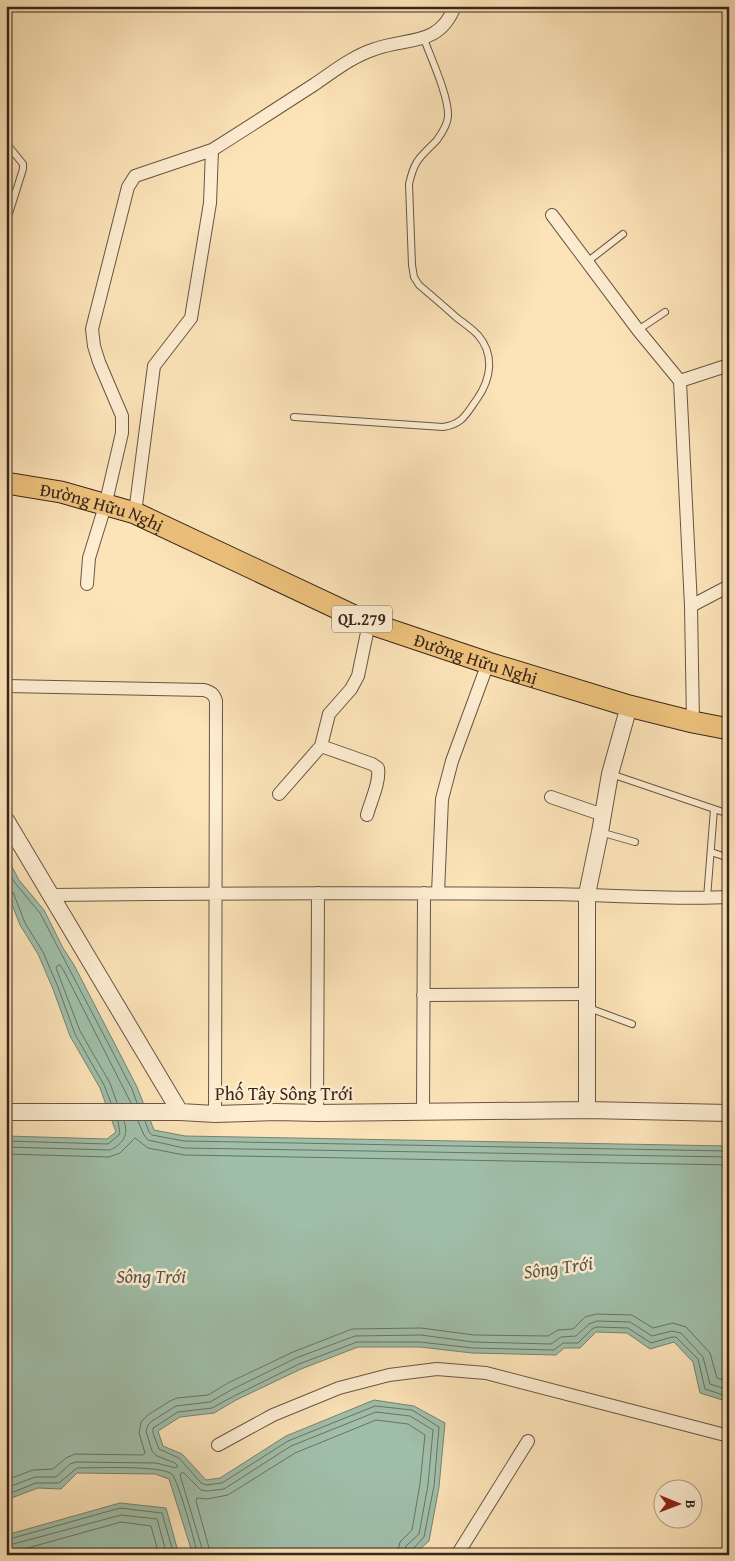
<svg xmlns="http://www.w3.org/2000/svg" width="735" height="1561" font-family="'Gentium Book Plus',serif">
<rect width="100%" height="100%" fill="#fce3b8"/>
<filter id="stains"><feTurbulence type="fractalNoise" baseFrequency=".004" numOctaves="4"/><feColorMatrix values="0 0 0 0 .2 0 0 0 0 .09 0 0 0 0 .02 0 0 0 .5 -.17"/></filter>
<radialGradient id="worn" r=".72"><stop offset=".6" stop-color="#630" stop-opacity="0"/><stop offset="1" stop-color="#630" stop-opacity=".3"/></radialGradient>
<!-- water -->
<path fill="#a0bfaa" stroke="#768271" d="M6,855L19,880L44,910L63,948L74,965L137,1087L154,1130L185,1136L729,1146V1402L700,1393L693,1362L674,1342L650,1349L627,1333L596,1332L580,1348H564L556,1355L472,1353L420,1347H358L301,1369L236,1400L214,1413L180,1417L158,1431L163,1446L182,1454L206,1480L220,1478L286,1436L374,1400L414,1406L445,1423L439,1487L429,1541L413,1555H193L169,1479L155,1474L77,1473L61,1489L38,1488L6,1500V1136L107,1139L116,1132L100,1088L70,1036L53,989L38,954L20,925L6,889Z
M120,1503L166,1508L179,1555H6V1535Z"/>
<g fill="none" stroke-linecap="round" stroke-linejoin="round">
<!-- shore -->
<path stroke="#6c7263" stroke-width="1" d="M6,866L15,883L40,913L132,1089L137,1103
M6,889L13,892L25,923L43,952L58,987L75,1034L104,1085L111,1103
M117,1103L110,1083L80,1031L56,968L58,965H60L64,971L131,1103
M138,1121L144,1135L148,1140L184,1148L729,1157
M145,1121L149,1132L152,1135L184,1141L729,1151
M6,1141L108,1144L120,1134L118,1121
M6,1147L110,1150C123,1144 129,1135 124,1121
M6,1154L109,1157L120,1153L135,1138L148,1148L184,1155L729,1165
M6,1480L33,1470L53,1469L66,1458L75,1454L143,1455L145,1453L139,1433L141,1422L148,1415L170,1401L177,1398L208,1395L228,1383L293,1352L352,1329L421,1328L474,1335L548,1336L558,1330L573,1329L585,1317L596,1314L632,1315L653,1328L673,1323L686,1327L710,1353L717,1378L729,1382
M6,1488L35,1477H56L70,1464L76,1462L156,1463L176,1468L178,1466L175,1463L157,1456L152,1451L146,1431L148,1425L152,1421L176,1406L210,1402L231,1390L296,1358L355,1336L421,1335L473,1342L551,1344L561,1337L576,1336L589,1324L597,1321L630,1322L652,1336L672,1331L681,1333L703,1357L710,1384L729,1390
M6,1495L36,1483H59L77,1468C94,1468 160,1465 172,1474C177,1478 197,1546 197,1555
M6,1540L120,1508L162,1513L174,1555
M6,1546L121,1515L157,1519L167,1555
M6,1554L121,1522L151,1526L159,1555
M204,1555L180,1475L181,1473H184L201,1490L207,1491L224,1489L291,1446L376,1412L410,1416L433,1430L428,1485L419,1534L406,1546L404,1555
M211,1555L196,1501L197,1498L207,1499L228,1495L295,1453L376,1420L408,1424L425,1435L420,1484L412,1530L400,1542L397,1555
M410,1555L412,1550L424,1537L434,1486L439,1427L412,1410L375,1406L288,1441L222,1483L206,1485L201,1483L179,1458L159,1449L153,1433V1428L178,1412L212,1408L234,1396L299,1364L357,1342H420L473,1348L554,1350L563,1343H578L592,1329L596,1327L628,1328L651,1343L672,1337H676L698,1359L705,1389L729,1397"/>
<defs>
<path id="service" d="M6,143L23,164V169L6,223
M587,262L623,234
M638,330L665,312
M294,417L443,427C463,424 466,414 477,399C491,379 495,355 478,335C472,329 464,323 457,318C445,307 432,296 419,285L414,277L412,265L409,184C415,158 420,158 437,140C442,133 448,124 448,116C449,97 431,58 424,39
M611,774L729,814
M600,832L635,842
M711,852L729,858
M707,898L714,809
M589,1008L632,1024"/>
<path id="minor" d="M552,215L638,330L680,381L691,606L693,722
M680,381L729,365
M135,513L154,366L191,318L210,203L212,150C247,128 281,106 315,84C334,71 353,56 375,49C408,37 439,47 455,6
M87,584L89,558L105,506L122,433V416L99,362L94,346L92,329L128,187L135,176L212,150
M691,606L729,586
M6,686L204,690C211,692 214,694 216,701L215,1114
M321,746L372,764L378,768C380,783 371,800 367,815
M279,794L321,746L329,714L351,689L358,676L369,623
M551,797L603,815
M438,893L442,799L452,761L488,663
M51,895C213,893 376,893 539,894C602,894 666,900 729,897
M423,995L588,994
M423,1111L424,893
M317,1113L318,893
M218,1445L273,1415L339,1388L389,1375L437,1369L486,1373L729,1436
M457,1555L528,1441"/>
<path id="tertiary" d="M6,820L180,1112
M587,1110V894L600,832L610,774L629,706
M6,1112H180L215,1114L276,1112L317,1113L587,1110L729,1113"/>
<g id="trunk">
<path id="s1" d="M6,483L61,492L135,513L369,623L488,663L629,706L693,722L729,729"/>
</g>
</defs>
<!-- service casing -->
<use href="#service" stroke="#695543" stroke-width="8"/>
<!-- minor casing -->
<use href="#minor" stroke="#695543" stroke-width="14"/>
<!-- tertiary casing -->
<use href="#tertiary" stroke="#695543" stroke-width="18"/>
<!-- trunk casing -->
<use href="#trunk" stroke="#38261c" stroke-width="23"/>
<!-- service -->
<use href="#service" stroke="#fdedd1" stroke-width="6"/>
<!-- minor -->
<use href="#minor" stroke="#fdedd1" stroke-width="12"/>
<!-- tertiary -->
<use href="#tertiary" stroke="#fdedd1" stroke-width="16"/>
<!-- trunk -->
<use href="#trunk" stroke="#eec27c" stroke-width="21"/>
</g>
<g text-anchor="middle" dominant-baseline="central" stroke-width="5" stroke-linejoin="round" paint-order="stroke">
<!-- shield labels -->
<rect fill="#fdedd1" stroke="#736252" stroke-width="1" x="332" y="605.5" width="60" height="27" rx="4"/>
<g font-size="16" font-weight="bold" fill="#38261c">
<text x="362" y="619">QL.279</text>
</g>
<!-- street labels -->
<g font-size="18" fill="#38261c" stroke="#fdedd1">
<text stroke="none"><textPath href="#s1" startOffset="99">Đường Hữu Nghị</textPath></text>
<text stroke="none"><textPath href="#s1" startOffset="504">Đường Hữu Nghị</textPath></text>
<text x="284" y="1093">Phố Tây Sông Trới</text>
</g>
<!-- water labels -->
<g font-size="19" font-style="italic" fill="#575447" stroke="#fdedd1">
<text transform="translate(558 1267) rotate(-8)">Sông Trới</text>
<text x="151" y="1276">Sông Trới</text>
</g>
</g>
<!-- margin -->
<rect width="735" height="1561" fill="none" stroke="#fce3b8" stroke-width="25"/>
<rect x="8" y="8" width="720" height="1546" fill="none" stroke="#38261c" stroke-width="2.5"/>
<rect x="12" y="12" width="710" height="1536" fill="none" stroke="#38261c"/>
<!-- north arrow -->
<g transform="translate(678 1504) rotate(91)"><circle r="24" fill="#fdedd1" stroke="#ae9d89"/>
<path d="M0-4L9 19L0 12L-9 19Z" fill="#8f2418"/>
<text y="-8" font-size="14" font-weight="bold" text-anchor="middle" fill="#38261c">B</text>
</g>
<rect width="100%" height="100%" filter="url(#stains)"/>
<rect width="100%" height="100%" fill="url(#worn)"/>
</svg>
